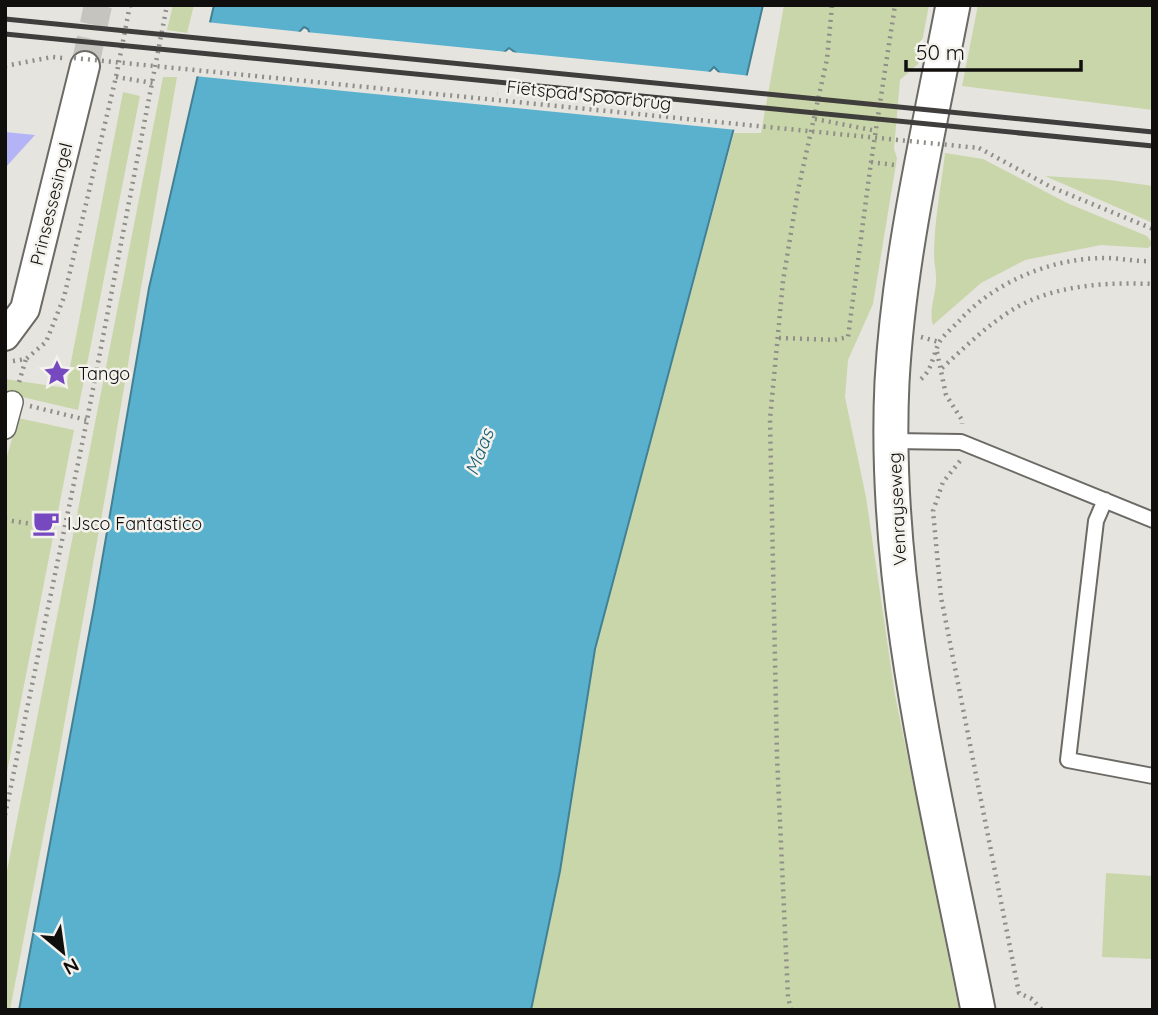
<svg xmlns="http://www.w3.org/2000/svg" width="1158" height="1015" font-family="Quicksand,sans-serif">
<rect width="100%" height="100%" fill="#e6e4de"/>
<!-- green -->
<path fill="#c9d6aa" d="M173,5H194L187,33L167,30Z
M784,5H929L918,64L900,80L894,149L897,158L873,304L848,360L845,397L866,497L895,695L959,1010H531L560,871L595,649L734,133H761Z
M978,5H1153V110L962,86Z
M163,77H177L112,458L56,770L10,1010H5V881Z
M123,92L140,96L78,410L5,393V379L66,388Z
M945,153L983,159L1067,203L1147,236L1153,244L1148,248L1101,245L1025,260L981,283L933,325C928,310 937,293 936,277C936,270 934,263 934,256C934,222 941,187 945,153Z
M1045,176L1110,180L1153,186V223Z
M18,418L74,430L7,772L5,748V463Z
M1106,873L1153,876V959L1102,957Z"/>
<!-- water -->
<path fill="#59b1ce" stroke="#438094" stroke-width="2" fill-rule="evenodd" d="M214,5H763L739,109L595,649L560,871L531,1010H19L94,607L149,288ZM304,27L308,29L311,38L299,82L289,80L296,35ZM509,48L516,53L503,102L495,103L502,54ZM714,67L720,73L710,123L699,121L706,75Z"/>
<!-- pier -->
<path fill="#e6e4de" d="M206,22L302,32L292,76L295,80L298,77L307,38L306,32L508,52L505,56L497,97L500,100L512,62L511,52L712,72L710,76L701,117L707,121L717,77L715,72L751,76L737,130L194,76Z"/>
<!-- building -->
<path fill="#b3b3f6" d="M5,132L35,135L5,168Z"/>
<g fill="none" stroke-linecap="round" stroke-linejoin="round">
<!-- minor-tunnel -->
<path stroke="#c6c4bf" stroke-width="28" stroke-dasharray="28 14" stroke-linecap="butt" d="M85,66L98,5"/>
<defs>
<path id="service" d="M893,441L961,442L1153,520
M1105,500L1096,521L1068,760L1153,776"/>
<path id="pedestrian" d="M5,428L12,402"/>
<path id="minor" d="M5,336L25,309L85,66"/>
<path id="tertiary" d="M953,5C929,130 899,255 892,382C882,591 938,806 978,1010"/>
</defs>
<!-- service casing -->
<use href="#service" stroke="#6b6a65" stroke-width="18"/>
<!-- pedestrian casing -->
<use href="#pedestrian" stroke="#6b6a65" stroke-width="24"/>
<!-- minor casing -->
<use href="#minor" stroke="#6b6a65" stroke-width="32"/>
<!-- tertiary casing -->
<use href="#tertiary" stroke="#6b6a65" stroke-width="37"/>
<!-- path -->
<path stroke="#8f8e89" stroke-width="4.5" stroke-dasharray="2 5" stroke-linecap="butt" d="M5,66L52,57L63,58
M116,77L153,83
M815,119L877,131
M979,148L1051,187L1153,229
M871,162L894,165
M921,337L939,342
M779,338L834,340L848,337L871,162L895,5
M937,352L946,395L962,420V424
M13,361L26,359L46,342L64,297L116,77L130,5
M942,368C962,350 981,331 1003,316C1046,285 1102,282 1153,284
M921,379C933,369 933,353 940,341C945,334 953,327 959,321C994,282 1052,258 1104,258C1120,258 1137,262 1153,261
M19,382L26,359
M30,406L87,420
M960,461L943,482L933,511L941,597L1019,993L1032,999L1042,1010
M5,520L39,525
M5,815L87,420L167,5
M791,1010L788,997L777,756L770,419L783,281L798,190L827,59L832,5"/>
<!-- service -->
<use href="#service" stroke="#fff" stroke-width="14"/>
<!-- pedestrian -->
<use href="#pedestrian" stroke="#fff" stroke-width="21"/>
<!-- minor -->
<use href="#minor" stroke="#fff" stroke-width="28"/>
<!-- tertiary -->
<use href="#tertiary" stroke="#fff" stroke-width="33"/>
<!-- rail -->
<path stroke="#403e3c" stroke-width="5" d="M5,19L1153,132
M5,34L1153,146"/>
<!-- path-bridge -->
<path stroke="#8f8e89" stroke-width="4.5" stroke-dasharray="2 5" stroke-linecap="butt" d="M74,58L979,148"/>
</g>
<!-- icons -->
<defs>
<symbol id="sight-bare" viewBox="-9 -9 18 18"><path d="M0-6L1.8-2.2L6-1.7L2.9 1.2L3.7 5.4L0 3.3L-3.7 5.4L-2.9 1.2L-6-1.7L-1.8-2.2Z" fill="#7749c1" stroke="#f4f2ec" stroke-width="2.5" paint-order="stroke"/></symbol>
<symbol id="cafe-bare" viewBox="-9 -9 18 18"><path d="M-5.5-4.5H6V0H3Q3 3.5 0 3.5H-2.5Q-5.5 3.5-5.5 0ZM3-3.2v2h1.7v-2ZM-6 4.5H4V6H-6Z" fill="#7749c1" stroke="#f4f2ec" stroke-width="2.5" paint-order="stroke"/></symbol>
</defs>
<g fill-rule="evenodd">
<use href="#sight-bare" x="38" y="354" width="38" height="38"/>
<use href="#cafe-bare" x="27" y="504" width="38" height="38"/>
</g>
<g text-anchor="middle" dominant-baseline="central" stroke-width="5" stroke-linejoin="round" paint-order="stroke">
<!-- street labels -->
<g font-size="18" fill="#100f0d" stroke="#f4f2ec">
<text transform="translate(589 95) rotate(6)">Fietspad Spoorbrug</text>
<text transform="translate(51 204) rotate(-76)">Prinsessesingel</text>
<text transform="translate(897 509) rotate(-93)">Venrayseweg</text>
</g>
<!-- poi labels -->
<g font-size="18" fill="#100f0d" stroke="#f4f2ec" text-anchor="start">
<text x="78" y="373">Tango</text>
<text x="67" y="523">IJsco Fantastico</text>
</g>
<!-- water labels -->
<g font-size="19" font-style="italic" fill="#145c71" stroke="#f4f2ec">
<text transform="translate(479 452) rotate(-69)">Maas</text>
</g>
</g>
<!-- border -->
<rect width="1158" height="1015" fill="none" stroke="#100f0d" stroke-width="14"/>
<!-- north arrow -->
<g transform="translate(63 952) rotate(151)" stroke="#f4f2ec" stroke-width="5" paint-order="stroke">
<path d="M0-5L12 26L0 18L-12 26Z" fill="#100f0d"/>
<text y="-10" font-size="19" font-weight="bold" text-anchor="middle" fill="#100f0d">N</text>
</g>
<!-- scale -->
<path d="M906 60v10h175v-10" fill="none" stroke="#100f0d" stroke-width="3.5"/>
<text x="916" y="60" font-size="21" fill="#100f0d" stroke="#f4f2ec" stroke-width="5" paint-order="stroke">50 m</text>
</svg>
